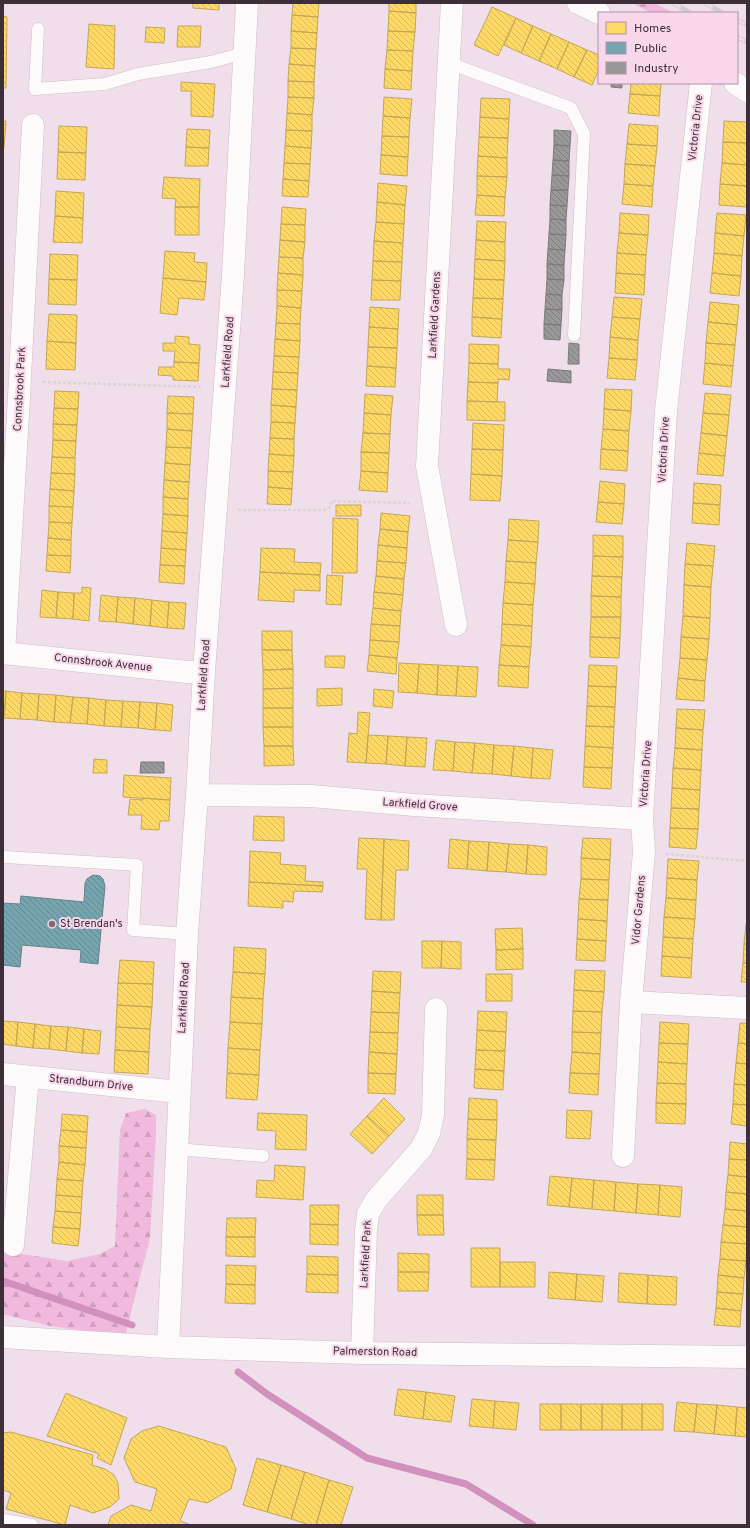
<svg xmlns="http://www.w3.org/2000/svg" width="750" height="1528" font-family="Overpass,sans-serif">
<defs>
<pattern id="forest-firs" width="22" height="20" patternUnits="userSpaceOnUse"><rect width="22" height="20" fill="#f0b9dd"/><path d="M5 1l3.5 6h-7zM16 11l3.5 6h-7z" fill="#cf9fbe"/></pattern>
<pattern id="homes-back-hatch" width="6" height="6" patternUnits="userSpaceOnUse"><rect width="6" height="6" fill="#ffd966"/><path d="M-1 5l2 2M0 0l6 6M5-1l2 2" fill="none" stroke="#dbbb59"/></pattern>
<pattern id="public-back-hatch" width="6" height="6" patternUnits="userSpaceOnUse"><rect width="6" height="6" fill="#76a5af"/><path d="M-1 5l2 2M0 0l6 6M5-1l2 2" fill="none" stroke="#62878f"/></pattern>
<pattern id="industry-back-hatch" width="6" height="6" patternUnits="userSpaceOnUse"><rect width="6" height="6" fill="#999"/><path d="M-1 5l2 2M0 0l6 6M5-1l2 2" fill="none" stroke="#7e7d7e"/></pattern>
</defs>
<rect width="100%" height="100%" fill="#f0dfea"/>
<!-- forest -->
<path fill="url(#forest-firs)" d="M632,3H654L674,13H652Z
M145,1109L156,1115V1135L150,1238L125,1336L50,1326L3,1314V1251L67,1261L100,1254L115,1246L120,1130L126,1113Z"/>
<!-- homes -->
<path fill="url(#homes-back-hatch)" stroke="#c4a658" d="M193,3H219V10L193,8Z
M293,3H319L318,17L292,15Z
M389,3H416V13L389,11Z
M492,7L516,18L498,56L474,45Z
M389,11L416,13L415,32L388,31Z
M292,15L318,17L317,33L291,31Z
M3,16L7,17L6,88H3Z
M516,18L533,26L521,53L504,45Z
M89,24L115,26L114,69L86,67Z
M178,26H201L200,47H177Z
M533,26L551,34L539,61L521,53Z
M146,27L165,28L164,43L145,42Z
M291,31L317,33L316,49L291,48Z
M388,31L415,32L413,51L387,50Z
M551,34L569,42L557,69L539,61Z
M569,42L587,50L574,77L557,69Z
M291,48L316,49L315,66L289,64Z
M387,50L413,51L412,71L385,69Z
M587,50L599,55V69L592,85L574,77Z
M289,64L315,66L314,82L288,81Z
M385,69L412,71L411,90L384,88Z
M288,81L314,82V98L288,97Z
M181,82L215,84L213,117L191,116V91H181Z
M631,83H661L660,96L630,94Z
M630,94L660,96L659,116L628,113Z
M288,97L314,98L312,115L287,113Z
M384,97L412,99L410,118L383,116Z
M481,98L510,99L509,119L480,117Z
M287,113L312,115V131L286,130Z
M383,116L410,118L409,137L382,136Z
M480,117L509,119L508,138L479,137Z
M3,121H6L4,148H3Z
M724,121L747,122V143L723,142Z
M629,124L658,126L657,146L627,144Z
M59,126L87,127L86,153L58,152Z
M187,129L210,130L209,148L186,147Z
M286,130L312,131L311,148L285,146Z
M382,136L409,137L408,157L381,155Z
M479,137L508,138L507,158L478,156Z
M723,142L747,143V165L722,163Z
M627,144L657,146L655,166L625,164Z
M285,146L311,148L310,164L284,163Z
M186,147L209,148L208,166H185Z
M58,152L86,153L85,180L57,179Z
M381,155L408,157L407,176L380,174Z
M478,156L507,158V177L477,176Z
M284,163L310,164L309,181L283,179Z
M722,163L747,165V186L720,184Z
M625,164L655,166L653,186L624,184Z
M477,176L507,177L505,197L477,195Z
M164,177L200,179L199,207H175L176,199L162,198Z
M283,179L309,181L308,197L282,196Z
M378,183L407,186L405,205L377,202Z
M624,184L653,186L652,207L622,204Z
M720,184L747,186V207L719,205Z
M56,191L84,193L83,218L55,216Z
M477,195L505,197L504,216L475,215Z
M377,202L405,205L404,224L376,222Z
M175,207H199V235H175Z
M282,207L306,209L305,225L281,224Z
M620,213L649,215L648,235L619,233Z
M717,213L746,215L744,236L715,233Z
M55,216L83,218L82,243L53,242Z
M477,221L506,222L505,242L476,240Z
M376,222L404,224L403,243L374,241Z
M281,224L305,225V242L280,240Z
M619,233L648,235L646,255L617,253Z
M715,233L744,236L742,256L714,253Z
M280,240L305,242L303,258L279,257Z
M476,240L505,242V261L475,259Z
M374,241L403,243L402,262L373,261Z
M165,251L195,253L194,262L207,263L206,282L163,278Z
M617,253L646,255L645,275L616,273Z
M714,253L742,256L741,276L712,273Z
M50,254L78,255L77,280L49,279Z
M279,257L303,258V275L278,273Z
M475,259L505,261L504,280L474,279Z
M373,261L402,262L401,281L372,280Z
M278,273L303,275L302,291L277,290Z
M616,273L645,275L644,295L615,293Z
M712,273L741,276L739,296L710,293Z
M163,278L206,282L204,300L179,298L177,315L160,313Z
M49,279L77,280L76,305L48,304Z
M474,279L504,280L503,299L473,298Z
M372,280L401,281L400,300H371Z
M277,290L302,291L301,308L277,306Z
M614,297L642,299L640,319L612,317Z
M473,298L503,299L502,319L472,317Z
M710,302L739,305L737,325L708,322Z
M277,306L301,308L300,324L276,323Z
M370,307L399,309L398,329L369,327Z
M49,314L77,315L76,343L47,341Z
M472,317L502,319L501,338L472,336Z
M612,317L640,319L638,340L610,337Z
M708,322L737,325L735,345L706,343Z
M276,323L300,324V341L275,339Z
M369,327L398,329L397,348L368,347Z
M175,336L189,337V344L200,345L199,363L174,362L175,351H163V343H175Z
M610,337L638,340L637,360L609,358Z
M275,339L300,341L299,357L274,356Z
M47,341L76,343L75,370L46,369Z
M706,343L735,345L733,366L705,363Z
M469,344L499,345L498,364L469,363Z
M368,347L397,348L396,368L367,366Z
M274,356L299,357L298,373L273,372Z
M609,358L637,360L635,380L607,378Z
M174,362L199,363L198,381L173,380V376L158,375L159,367H174Z
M469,363L498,364V369H510L509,380L498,379V383L468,382Z
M705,363L733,366L731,387L703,384Z
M367,366L396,368L395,387L366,386Z
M273,372L298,373L297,390L272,389Z
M468,382L498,383L497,402L467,401Z
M272,389L297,390L296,407L271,405Z
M605,389L632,390L631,411L604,409Z
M55,391L79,392L78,409L54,408Z
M705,393L731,395L729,415L703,413Z
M365,394L393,396L391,415L364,413Z
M168,396L194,397L193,414L167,413Z
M467,401L505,402V421L467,420Z
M271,405L296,407L295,423L271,422Z
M54,408L78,409L77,425L53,424Z
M604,409L631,411L629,431L603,429Z
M167,413L193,414L192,431L167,429Z
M364,413L391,415L390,434L363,433Z
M703,413L729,415L727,436L701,433Z
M271,422L295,423L294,439L270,438Z
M473,423L504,425L503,450L472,449Z
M53,424L77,425L76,441L53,440Z
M167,429L192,431L191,448L166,447Z
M603,429L629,431L628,451L601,449Z
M363,433L390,434L389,453L361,452Z
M701,433L727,436L725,456L699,453Z
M270,438L294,439V456L269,454Z
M53,440L76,441L75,458L52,457Z
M166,447L191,448L190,465L165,463Z
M472,449L503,450L502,476L471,474Z
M601,449L628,451L627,471L600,469Z
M361,452L389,453L388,473L361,471Z
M699,453L725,456L723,476L697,474Z
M269,454L294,456L293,472L268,471Z
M52,457L75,458V474L51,473Z
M165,463L190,465L189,482L164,480Z
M268,471L293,472L292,489L268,487Z
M361,471L388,473L387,492L359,490Z
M51,473L75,474L74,491L50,489Z
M471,474L502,476L500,501L470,500Z
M164,480L189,482L188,499L163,497Z
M600,481L625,484L624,504L598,502Z
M694,483L721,485L720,505L693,503Z
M268,487L292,489L291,505L267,504Z
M50,489L74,491L73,507L49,506Z
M163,497L188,499V516L163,514Z
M598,502L624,504L622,524L596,522Z
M693,503L720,505L719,525L692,523Z
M336,505H361V516H336Z
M49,506L73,507L72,523L49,522Z
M381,513L410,516L408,532L380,529Z
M163,514L188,516L187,533L162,531Z
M333,518L358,519L357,573H332Z
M509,519L539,521L538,542L508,540Z
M49,522L72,523L71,540L48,538Z
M380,529L408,532L407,548L378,545Z
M162,531L187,533L186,550L161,548Z
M593,535L623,536V557L593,556Z
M48,538L71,540V556L47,555Z
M508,540L538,542L536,563L506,561Z
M687,543L715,546L713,566L685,564Z
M378,545L407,548L406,563L377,561Z
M161,548L186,550L185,566L160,565Z
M261,548L295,549L294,562L321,563L320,575L260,572Z
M47,555L71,556L70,573L46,571Z
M593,556L623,557L622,577L592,576Z
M377,561L406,563L404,579L376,576Z
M506,561L536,563L535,584L505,582Z
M685,564L713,566L711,587L684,585Z
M160,565L185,566L184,584L159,582Z
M260,572L320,575V591L294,590V602L258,600Z
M327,575L343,576L341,605L326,604Z
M376,576L404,579L403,595L374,592Z
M592,576L622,577L621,597L591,596Z
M505,582L535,584L533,605L503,603Z
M684,585L711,587L710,618L683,616Z
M82,587L91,588L89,621L73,619L74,593H82Z
M42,590L58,592L56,618L40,617Z
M58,592L74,593L73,619L56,618Z
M374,592L403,595L401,611L373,608Z
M101,595L118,597L116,622L99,621Z
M591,596L621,597V617H591Z
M118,597L135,598L133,624L116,622Z
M135,598L152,600L150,626L133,624Z
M152,600L169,602L167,628L150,626Z
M169,602L186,603L184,629L167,628Z
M503,603L533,605L532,626L502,624Z
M373,608L401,611L400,626L371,624Z
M683,616L710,618L709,639L681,637Z
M591,617H621L620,638L590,637Z
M371,624L400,626L399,642L370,640Z
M502,624L532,626L531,647L501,645Z
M262,631H292V650H262Z
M590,637L620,638L619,658L590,657Z
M681,637L709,639L707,660L680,658Z
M370,640L399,642L397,658L369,655Z
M501,645L531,647L529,667L499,665Z
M262,650H292L293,669L263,670Z
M369,655L397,658L396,674L367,671Z
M325,656H345L344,668L325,667Z
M680,658L707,660L705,681L678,678Z
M399,663L419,664L417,693L398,692Z
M419,664L438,665L437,695L417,693Z
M438,665L458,666L456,696L437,695Z
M499,665L529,667L528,688L498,686Z
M589,665L617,666L616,687L588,686Z
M458,666L478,667L476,697L456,696Z
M293,669V688L263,689V670Z
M678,678L705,681L704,701L676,699Z
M588,686L616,687L615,707L587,706Z
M293,688V708H263V689Z
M342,688V705L317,706V689Z
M374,689L394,691L392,708L373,706Z
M3,691H6L4,718H3Z
M6,691L22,693L20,719L4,718Z
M22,693L39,694L37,720L20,719Z
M39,694L56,695L54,722L37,720Z
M56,695L73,697L70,723L54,722Z
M73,697L89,698L87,724L70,723Z
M89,698L106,700L104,726L87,724Z
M106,700L123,701L121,727L104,726Z
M123,701L140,702L138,728L121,727Z
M140,702L157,703L155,730L138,728Z
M157,703L173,705L171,731L155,730Z
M587,706L615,707L614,727L586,726Z
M263,708H293V727H263Z
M677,709L705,710L703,730L676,728Z
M358,712L370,713L366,763L347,762L349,733L357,734Z
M586,726L614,727L613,748L585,746Z
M263,727H293V746H264Z
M676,728L703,730L702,750L675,748Z
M368,735L388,736L386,764L366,763Z
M388,736L407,737L405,766L386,764Z
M407,737L427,738L425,767L405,766Z
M436,740L455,742L453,771L433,770Z
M455,742L475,743L472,773L453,771Z
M475,743L494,745L492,774L472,773Z
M494,745L514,746L511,776L492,774Z
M264,746H293L294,765L264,766Z
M514,746L533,748L531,778L511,776Z
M585,746L613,748L612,768L584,767Z
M533,748L553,750L550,779L531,778Z
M675,748L702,750L701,770L673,768Z
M94,759L107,760V773H93Z
M584,767L612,768L611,789L583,787Z
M673,768L701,770L700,790L672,788Z
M124,775L171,778L170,800L123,797Z
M672,788L700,790L699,809L671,808Z
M143,798L170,800L169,821H160L159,830L141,829L142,815H128L130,799L143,800Z
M671,808L699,809L698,829L670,828Z
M254,816L284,817V841L253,840Z
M670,828L698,829L696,849L669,847Z
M359,838L384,839L381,920L365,919L367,869H357Z
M583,838L611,839L610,860L581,858Z
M384,839L409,841L408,870H396L394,920H381Z
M450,839L469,841L467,869L448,868Z
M469,841L489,842L487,871L467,869Z
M489,842L509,844L506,872L487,871Z
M509,844L528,845L526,874L506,872Z
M528,845L547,847L546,875L526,874Z
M250,851L281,853L280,864L306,866L305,881L323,882V886L249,882Z
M581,858L610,860L609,880L581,879Z
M668,859L699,861L697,880L667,878Z
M667,878L697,880L696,900L666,898Z
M581,879L609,880L608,900L579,899Z
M249,882L323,886L322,892L294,891L293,902L283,901V908L248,906Z
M666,898L696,900L695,919L664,917Z
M579,899L608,900L607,921L578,919Z
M664,917L695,919L693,939L663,937Z
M578,919L607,921L606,941L577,939Z
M746,924H747V944H744Z
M522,928L523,949L496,950L495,929Z
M663,937L693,939L692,958L662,956Z
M577,939L606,941L605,961L576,960Z
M422,941H442L441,968H422Z
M442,941L461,942V969L441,968Z
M744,944H747V963H743Z
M234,947L266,949L265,974L233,972Z
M523,949V969L496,970V950Z
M662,956L692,958L691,978L661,976Z
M120,960L154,962L153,984L118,983Z
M743,963H747V982H741Z
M575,970L605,971L604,992L574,990Z
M373,971L401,972L400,993L372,991Z
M233,972L265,974L263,999L231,997Z
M486,974H512V1001H486Z
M118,983L153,984L152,1007L117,1005Z
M574,990L604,992L602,1012L573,1011Z
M372,991L400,993L399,1013L371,1012Z
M231,997L263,999L262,1024L230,1022Z
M117,1005L152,1007L150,1029L116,1027Z
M478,1011L507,1012L506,1032L477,1030Z
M573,1011L602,1012L601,1033L572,1032Z
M371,1012L399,1013L398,1033L370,1032Z
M3,1021L18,1022L16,1046L3,1044Z
M18,1022L35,1024L33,1048L16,1046Z
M230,1022L262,1024L260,1050L228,1048Z
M660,1022L689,1024L688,1044L659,1043Z
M740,1023H747V1044L738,1043Z
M35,1024L51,1026L49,1049L33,1048Z
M51,1026L68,1027L66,1051L49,1049Z
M68,1027L84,1029L82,1053L66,1051Z
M116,1027L150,1029L149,1052L115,1050Z
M84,1029L101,1031L99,1054L82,1053Z
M477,1030L506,1032L505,1051L476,1050Z
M370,1032L398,1033L397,1054L369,1052Z
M572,1032L601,1033L600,1054L572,1052Z
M659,1043L688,1044L687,1064L658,1062Z
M738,1043L747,1044V1064L736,1063Z
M228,1048L260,1050L259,1075L227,1073Z
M115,1050L149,1052L148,1074L114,1072Z
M476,1050L505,1051L504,1071L475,1069Z
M369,1052L397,1054L396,1074L368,1073Z
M572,1052L600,1054L599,1074L570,1073Z
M658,1062L687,1064L686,1084L657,1083Z
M736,1063L747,1064V1085L734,1084Z
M475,1069L504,1071L503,1090L474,1088Z
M227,1073L259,1075L257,1100L226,1098Z
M368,1073L396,1074L395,1094L368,1093Z
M570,1073L599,1074L598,1095L569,1093Z
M657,1083L686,1084V1104L656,1103Z
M734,1084L747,1085V1105L733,1104Z
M384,1098L405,1119L389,1136L367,1116Z
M469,1098L497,1100V1120L468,1119Z
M656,1103L686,1104L685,1124L656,1123Z
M733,1104L747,1105V1126L731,1124Z
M567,1110L592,1111L590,1139L566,1138Z
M258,1113L307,1115L306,1150L275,1149L276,1131L257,1130Z
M62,1114L88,1116L87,1132L61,1130Z
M367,1116L389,1136L372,1154L350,1134Z
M468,1119L497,1120L496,1140L467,1139Z
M61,1130L87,1132L86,1148L59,1146Z
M467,1139L496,1140L495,1160L467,1159Z
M730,1142L747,1144V1160L729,1159Z
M59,1146L86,1148L85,1165L59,1162Z
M467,1159L495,1160L494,1180L466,1179Z
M729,1159L747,1160V1177L728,1175Z
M59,1162L85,1165L83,1181L57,1179Z
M275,1165L305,1167L303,1200L256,1197L257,1180L274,1181Z
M728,1175L747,1177V1194L726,1192Z
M550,1176L572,1178L569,1207L547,1205Z
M572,1178L594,1180L592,1209L569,1207Z
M57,1179L83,1181L82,1197L56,1195Z
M594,1180L616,1182L614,1211L592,1209Z
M616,1182L638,1184L636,1213L614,1211Z
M638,1184L660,1185L658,1215L636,1213Z
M660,1185L682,1187L680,1217L658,1215Z
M726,1192L747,1194V1211L725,1209Z
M56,1195L82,1197L81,1213L55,1211Z
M417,1195H443V1215H417Z
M310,1205H339L338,1225L310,1224Z
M725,1209L747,1211V1227L723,1225Z
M55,1211L81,1213L80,1229L53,1227Z
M417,1215H443L444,1235H418Z
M227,1218H256L255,1237H226Z
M310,1224L338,1225V1245L310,1244Z
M723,1225L747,1227V1244L721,1242Z
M53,1227L80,1229L78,1246L52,1243Z
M226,1237H255V1257L226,1256Z
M721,1242L747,1244L746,1261L720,1259Z
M471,1248H500V1287H471Z
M398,1253L429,1254V1272H398Z
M307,1256L338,1257V1275L307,1274Z
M720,1259L746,1261L744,1278L718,1275Z
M500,1262H535V1287H500Z
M226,1265L256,1266L255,1285L226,1284Z
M398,1272H429L428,1291H398Z
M549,1272L577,1274L575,1300L548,1298Z
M619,1273L648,1275L647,1304L618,1302Z
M307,1274L338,1275V1293L306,1292Z
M577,1274L604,1276L602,1302L575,1300Z
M648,1275L677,1277L676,1305L647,1304Z
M718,1275L744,1278L743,1294L717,1292Z
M226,1284L255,1285V1304L225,1303Z
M717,1292L743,1294L741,1311L716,1308Z
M716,1308L741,1311L740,1327L714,1325Z
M398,1389L426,1392L423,1419L394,1415Z
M426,1392L455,1396L451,1422L423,1419Z
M66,1393L127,1418L111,1465L97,1458L99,1454L47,1436Z
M472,1399L495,1401L493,1428L469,1426Z
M495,1401L519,1403L516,1430L493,1428Z
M677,1402L697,1404L694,1432L674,1431Z
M540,1404H561V1430H540Z
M561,1404H581V1430H561Z
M581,1404H602V1430H581Z
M602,1404H622V1430H602Z
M622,1404H642V1430H622Z
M642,1404H663V1430H642Z
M697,1404L717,1405L714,1434L694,1432Z
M717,1405L737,1407L735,1436L714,1434Z
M737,1407L747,1408V1437L735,1436Z
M159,1426L226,1447L236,1469L231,1489L207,1503L189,1499L180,1521L191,1525H108L111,1516L131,1505L151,1511L157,1489L135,1482L124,1458L131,1439L142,1431Z
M11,1432L93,1455L92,1465L105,1469L114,1475L118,1483L119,1499L110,1507L93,1513L70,1505L65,1525L6,1509L11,1493L3,1490V1433Z
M257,1458L281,1465L267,1512L243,1505Z
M281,1465L305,1472L291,1519L267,1512Z
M305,1472L329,1480L316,1525H310L291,1519Z
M329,1480L353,1487L341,1525H316Z"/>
<!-- public -->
<path fill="url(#public-back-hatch)" stroke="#65828b" d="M93,875L100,876L103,879L105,886L98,964L80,962L81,950L22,945L20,967L3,965V903L20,904L21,896L84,902L85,883L87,879Z"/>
<!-- industry -->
<path fill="url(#industry-back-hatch)" stroke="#7d797c" d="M611,83H622V88L611,87Z
M554,130L571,131L570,146L554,145Z
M554,145L570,146L569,161L553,160Z
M553,160L569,161V176L552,175Z
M552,175L569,176L568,190H551Z
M551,190H568L567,206L550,205Z
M550,205L567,206L566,220L550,219Z
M550,219L566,220V235L549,234Z
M549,234L566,235L565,250L548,249Z
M548,249L565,250L564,265L547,264Z
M547,264L564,265V280L547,279Z
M547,279L564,280L562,295L546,294Z
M546,294L562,295V310L545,309Z
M545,309L562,310L561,325L544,324Z
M544,324L561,325L560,340L544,339Z
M569,343L579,344V364H568Z
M548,369L571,371V383L547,381Z
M141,762H164V773H140Z"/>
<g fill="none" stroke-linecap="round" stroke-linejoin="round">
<!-- stream -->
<path stroke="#d191bc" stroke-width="7" d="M3,1281L132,1325
M238,1372L267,1394L367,1458L466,1484L533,1525"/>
<defs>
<path id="service" d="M38,29L35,89L105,84L138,74L211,62L244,53
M449,63L571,108L584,134L574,335
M5,857L137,865L133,930L187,934
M176,1149L263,1156
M3,1520L32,1525"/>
<path id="minor" d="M452,3L427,466L456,625
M578,3L599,13
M735,83L747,91
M3,653L188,672L204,671
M4,653L19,397L33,125
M197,795L311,796L414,805L642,819
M631,1002L747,1008
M3,1074L179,1092
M623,1156L631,1002L644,852L642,819L666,411L701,83
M13,1245L28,1077
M3,1337L168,1347L362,1353L747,1357
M168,1347L187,934L197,795L204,671L233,275L247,3
M362,1353L366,1230L368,1214L376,1200L421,1149L429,1133L433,1115L436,1009"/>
</defs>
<!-- service casing -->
<use href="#service" stroke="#cdbec7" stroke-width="13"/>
<!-- minor casing -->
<use href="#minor" stroke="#cdbec7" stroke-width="23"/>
<!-- path -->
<path stroke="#dad4d7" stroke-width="2.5" stroke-dasharray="3 2" stroke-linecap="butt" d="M43,382L202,387
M238,510H324L330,507L332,501L410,503
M666,854L747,861"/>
<!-- service -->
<use href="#service" stroke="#fdfafc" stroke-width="12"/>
<!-- minor -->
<use href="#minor" stroke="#fdfafc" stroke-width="22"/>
<defs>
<path id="rail" d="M673,3L691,13
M705,3L723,13
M737,20L747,25
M737,37L747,42"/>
</defs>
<!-- rail casing -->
<use href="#rail" stroke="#d1cbcf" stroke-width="4.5"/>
<!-- rail -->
<use href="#rail" stroke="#f8d7eb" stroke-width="3" stroke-dasharray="9" stroke-linecap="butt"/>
</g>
<!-- markers -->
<circle fill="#7b6d76" stroke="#f8d7eb" stroke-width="1.5" cx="52" cy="924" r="4"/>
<g text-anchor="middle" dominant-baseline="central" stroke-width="4" stroke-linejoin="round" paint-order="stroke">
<!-- street labels -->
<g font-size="11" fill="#3c2f37" stroke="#f8d7eb">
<text transform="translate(696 128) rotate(-84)">Victoria Drive</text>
<text transform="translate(435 315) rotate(-87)">Larkfield Gardens</text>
<text transform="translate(228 352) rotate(-86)">Larkfield Road</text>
<text transform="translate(20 389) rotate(-87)">Connsbrook Park</text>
<text transform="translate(664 450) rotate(-87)">Victoria Drive</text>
<text transform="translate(103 663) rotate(6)">Connsbrook Avenue</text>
<text transform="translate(204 675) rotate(-86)">Larkfield Road</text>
<text transform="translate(646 774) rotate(-86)">Victoria Drive</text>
<text transform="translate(420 805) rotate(4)">Larkfield Grove</text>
<text transform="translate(639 910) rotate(-85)">Vidor Gardens</text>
<text transform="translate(184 998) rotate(-87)">Larkfield Road</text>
<text transform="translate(91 1083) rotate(6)">Strandburn Drive</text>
<text transform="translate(366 1254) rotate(-87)">Larkfield Park</text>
<text transform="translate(375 1352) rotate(1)">Palmerston Road</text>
</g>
<!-- poi labels -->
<g font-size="11" fill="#3c2f37" stroke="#f8d7eb" text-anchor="start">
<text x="60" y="924">St Brendan's</text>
</g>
</g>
<!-- border -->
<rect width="750" height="1528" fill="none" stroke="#3c2f37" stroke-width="8"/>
<!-- legend -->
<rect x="598" y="12" width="140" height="72" fill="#f8d7eb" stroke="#ad94a3"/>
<rect x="606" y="22" width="20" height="12" fill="#ffd966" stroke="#ad94a3"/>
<text x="634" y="32" font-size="12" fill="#3c2f37">Homes</text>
<rect x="606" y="42" width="20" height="12" fill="#76a5af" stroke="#ad94a3"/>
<text x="634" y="52" font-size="12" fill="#3c2f37">Public</text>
<rect x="606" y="62" width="20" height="12" fill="#999999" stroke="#ad94a3"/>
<text x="634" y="72" font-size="12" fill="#3c2f37">Industry</text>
</svg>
